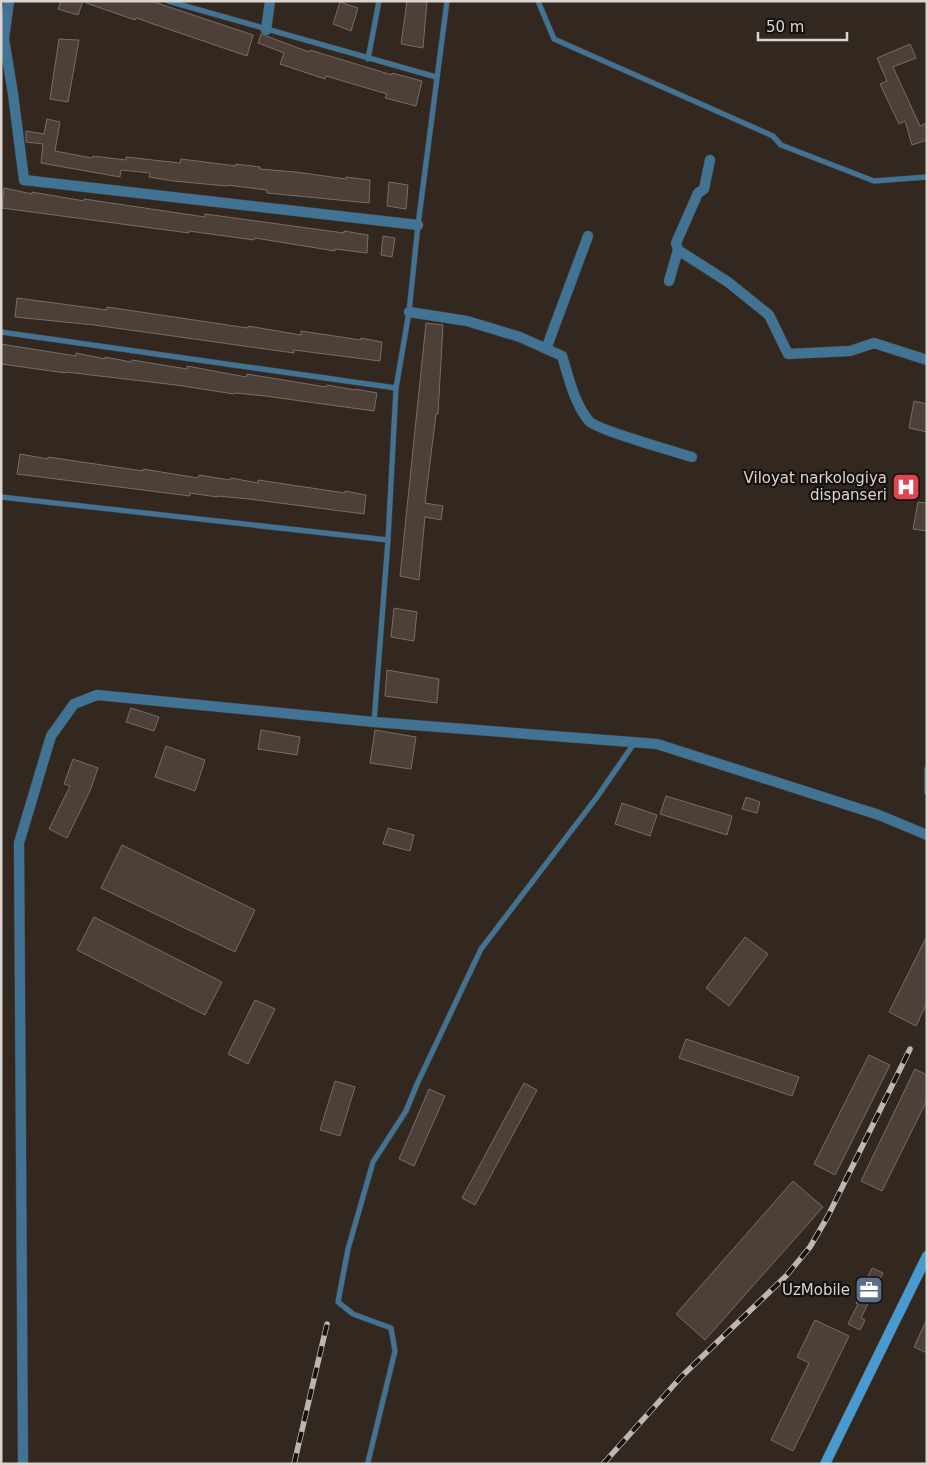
<svg xmlns="http://www.w3.org/2000/svg" width="928" height="1465" font-family="'DejaVu Sans',sans-serif">
<rect width="100%" height="100%" fill="#32281f"/>
<!-- building -->
<path fill="#4d4039" stroke="#7a6c64" d="M61,1H83L78,15L58,9Z
M86,1H151L253,35L247,56L136,18L135,20L86,3Z
M407,1H427L423,48L401,44Z
M340,2L358,8L351,31L333,24Z
M261,34L309,52L310,50L392,75V73L422,81L416,106L385,98L387,94L326,76L325,79L280,64L284,53L258,43Z
M59,39L79,40L68,102L50,99Z
M910,44L916,58L893,67L920,126L927,123V140L912,145L905,121L899,124L880,84L887,81L877,58Z
M47,119L60,122L55,151L92,158L93,156L126,160V157L180,163L181,159L236,166V164L260,167V169L296,172L346,179V177L370,180L369,203L267,193V190L227,185V186L173,181L149,177L150,173L121,170L120,177L41,163L43,144L26,142V131L44,134Z
M389,182L408,185L406,209L387,206Z
M4,188L32,194V192L84,201V199L205,217V214L344,233V231L368,235L367,253L335,249V251L255,238L254,240L189,231V233L2,208Z
M383,236L395,238L392,257L381,255Z
M17,298L107,310V307L248,328V326L301,335V331L361,340V338L382,342L380,361L294,350V353L94,325L15,317Z
M426,323L443,325L438,414H436L425,503L443,506L441,520L425,517L419,580L400,576Z
M1,344L76,356V353L105,359V357L131,362L132,360L187,369V366L246,377L247,374L326,387L327,385L355,390V389L377,393L374,411L265,396L235,393L234,394L176,385L66,372V373L1,364Z
M914,401L927,404V432L909,428Z
M20,454L48,459V457L143,471V469L198,478L199,475L230,480L231,478L258,483V480L345,493V491L366,495L364,514L249,499L217,496V497L190,493V496L17,474Z
M918,502L927,503V531L913,529Z
M394,608L417,612L414,641L391,637Z
M387,670L439,679L437,703L385,696Z
M131,708L159,717L154,731L126,722Z
M261,730L300,737L297,755L258,749Z
M375,730L416,737L411,769L370,763Z
M166,746L205,760L195,791L155,777Z
M73,759L98,768L90,791L67,838L49,829L70,786L64,784Z
M666,796L732,816L727,835L660,814Z
M746,797L760,802L757,813L742,809Z
M622,803L657,815L650,836L615,824Z
M388,828L414,835L410,851L383,844Z
M122,845L255,910L235,952L101,888Z
M94,917L222,982L205,1015L77,950Z
M927,936V1003L916,1026L889,1012Z
M745,937L768,954L729,1006L706,988Z
M255,1000L275,1009L248,1064L228,1054Z
M686,1039L799,1077L792,1096L679,1058Z
M869,1055L890,1065L835,1175L814,1164Z
M915,1069L927,1075V1100L882,1191L861,1181Z
M335,1081L355,1087L340,1136L320,1130Z
M524,1083L537,1090L475,1205L462,1198Z
M429,1089L445,1096L414,1166L399,1159Z
M793,1181L823,1207L705,1340L676,1314Z
M872,1268L883,1273L861,1318L865,1320L860,1330L848,1324L858,1304L856,1303Z
M927,1319V1353L914,1347Z
M815,1320L849,1336L793,1451L771,1440L809,1363L797,1357Z"/>
<g fill="none" stroke-linecap="round" stroke-linejoin="round">
<defs>
<path id="lane" d="M168,1L436,77
M538,1L554,39L773,136L781,145L874,181L927,177
M368,59L379,1
M1,332L396,388
M1,497L388,540
M374,722L388,540L396,388L409,312L418,225L447,1
M927,769V792
M368,1462L395,1351L391,1328L353,1314L338,1302L348,1249L373,1162L406,1111L417,1084L481,949L597,797L635,742"/>
<path id="street" d="M9,1L4,39L13,94L24,180L418,225
M266,30L270,1
M710,160L704,189L698,193L676,243L678,250L728,282L769,315L788,354L850,351L874,343L927,360
M669,281L678,250
M409,312L467,321L520,337L562,356C569,378 574,403 589,421C597,430 676,452 692,457
M546,349L588,236
M23,1464L19,843L51,736L74,704L97,695L374,722L657,744L879,815L927,835"/>
<path id="secondary" d="M825,1464L927,1256"/>
</defs>
<!-- lane casing -->
<use href="#lane" stroke="#4d443b" stroke-width="6"/>
<!-- street casing -->
<use href="#street" stroke="#4d443b" stroke-width="11"/>
<!-- secondary casing -->
<use href="#secondary" stroke="#4d443b" stroke-width="11"/>
<!-- lane -->
<use href="#lane" stroke="#417394" stroke-width="5"/>
<!-- street -->
<use href="#street" stroke="#417394" stroke-width="10"/>
<!-- secondary -->
<use href="#secondary" stroke="#479bd1" stroke-width="10"/>
<defs>
<path id="rail" d="M294,1464L327,1324
M603,1464L682,1376L786,1276L810,1247L828,1216L910,1049"/>
</defs>
<!-- rail casing -->
<use href="#rail" stroke="#bdb7b0" stroke-width="5.5"/>
<!-- rail -->
<use href="#rail" stroke="#16110e" stroke-width="4" stroke-dasharray="11" stroke-linecap="butt"/>
</g>
<!-- icons -->
<defs>
<symbol id="hospital-square" viewBox="-11 -11 22 22"><rect x="-9" y="-9" width="18" height="18" rx="4" fill="#e0444e" stroke="#16110e"/><path d="M-5-5h3v3.5h4V-5h3V5h-3V1.5h-4V5h-3Z" fill="#fff"/></symbol>
<symbol id="office-square" viewBox="-11 -11 22 22"><rect x="-9" y="-9" width="18" height="18" rx="4" fill="#5c6f8a" stroke="#16110e"/><path d="M-6-3h4V-5.5h4V-3h4V5H-6ZM-1-4.5V-3h2v-1.5ZM-6 0V1H6V0Z" fill="#fff"/></symbol>
</defs>
<g fill-rule="evenodd">
<use href="#hospital-square" x="890" y="471" width="32" height="32"/>
<use href="#office-square" x="853" y="1274" width="32" height="32"/>
</g>
<g text-anchor="middle" dominant-baseline="central" stroke-width="4.5" stroke-linejoin="round" paint-order="stroke">
<!-- poi labels -->
<g font-size="15" fill="#dbd5cf" stroke="#16110e" text-anchor="end">
<text x="887" y="478">Viloyat narkologiya<tspan x="887" dy="17">dispanseri</tspan></text>
<text x="850" y="1290">UzMobile</text>
</g>
</g>
<!-- border -->
<rect width="928" height="1465" fill="none" stroke="#dbd5cf" stroke-width="5"/>
<!-- scale -->
<path d="M758 32v8h89v-8" fill="none" stroke="#dbd5cf" stroke-width="2.5"/>
<text x="766" y="32" font-size="15" fill="#dbd5cf" stroke="#16110e" stroke-width="4" paint-order="stroke">50 m</text>
</svg>
